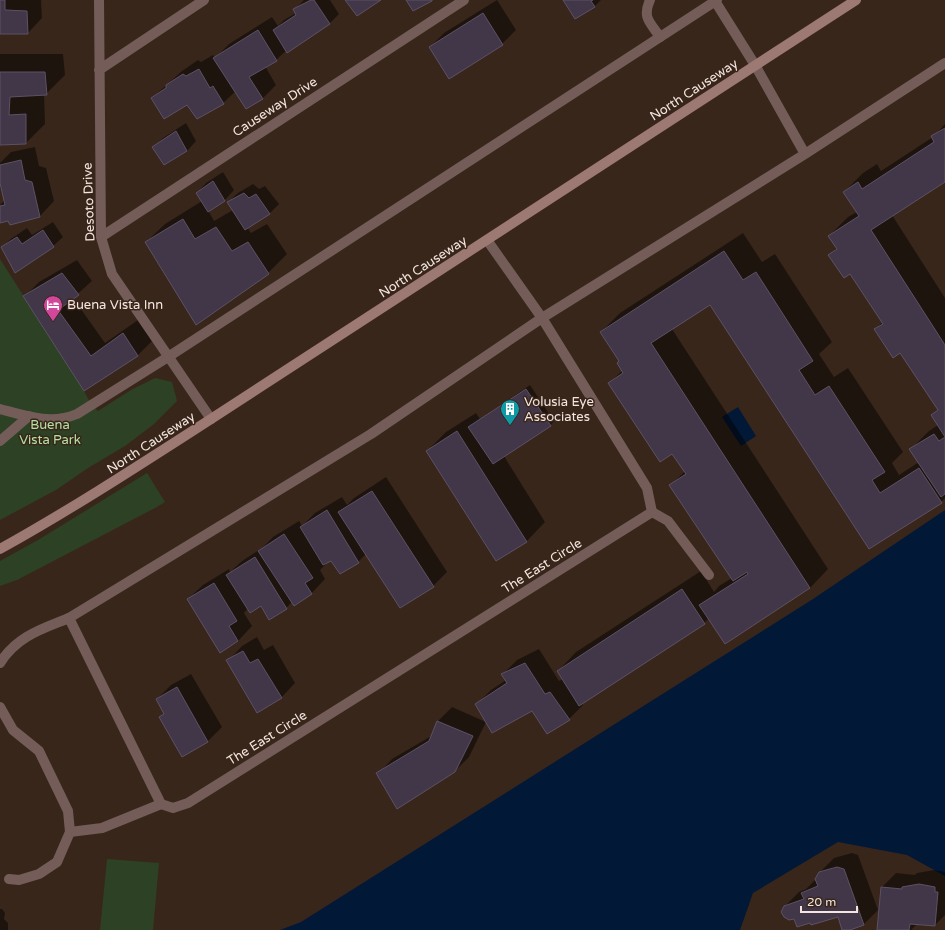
<svg xmlns="http://www.w3.org/2000/svg" width="945" height="930" font-family="'Varela Round',sans-serif">
<rect width="100%" height="100%" fill="#39261b"/>
<!-- green -->
<path fill="#2d4124" d="M0,259L84,391L91,404L98,411L131,390L155,378L172,382L177,401L154,424L125,446L88,468L56,490L0,520Z
M147,473L165,502L155,508L17,580L0,586V561L38,540Z
M107,859L159,863L153,930H100Z"/>
<!-- water -->
<path fill="#021837" d="M738,407L756,436L741,446L722,417Z
M945,510V876L907,855L838,842L753,893L740,930H280L301,922L813,599Z"/>
<!-- shadow -->
<path fill="#0007" d="M0,0H41L42,18L28,33H0Z
M304,0H330L339,14L330,23L287,51V50L276,60L265,66L276,85L262,99L236,91L223,103L188,104L152,98L182,71L198,60L201,62L213,55L215,58L229,44L272,17L278,26L284,20L296,13L294,10Z
M497,0L516,30L502,44L430,47L444,33Z
M565,0H601L594,7Z
M0,54H63L65,75L46,94H44L45,124L26,143L0,144Z
M186,123L196,141L187,151L154,147L163,138Z
M945,124V181L892,215L945,298V498L941,502L869,548L711,304L672,329L828,569L810,588L709,618L704,623L582,703L583,705L569,719L532,710L477,704L491,690L506,680L503,674L517,660L539,649L559,681L563,679L558,671L576,652L701,571L714,592L719,586L732,578L671,485L685,471L672,452L609,383L623,370L620,361L601,332L620,313L743,233L762,262L775,254L832,342L819,354L834,377L848,368L903,452L892,463L899,475L919,462L911,449L929,431L938,425L932,415L938,409L901,352L875,329L883,322L851,273L830,255L837,247L829,236L848,217L857,212L844,192L863,173L877,164L881,171L933,137Z
M35,147L39,166L46,168L54,201L40,216L11,224L9,219L0,220V205L5,200L0,179V163L11,152Z
M223,172L234,190L225,200L208,210L214,221L233,210L228,202L238,193L253,184L259,189L265,186L279,204L269,214L247,227L251,233L267,224L287,254L268,273L146,242L165,224L202,201L197,193L206,183Z
M53,222L63,237L53,246L2,247L12,238L27,228L32,235Z
M77,260L92,281L73,298L105,343L138,320L152,341L138,355L84,390L25,296L39,282Z
M530,385L554,421L550,426L504,456L545,522L527,541L496,560L427,451L446,432L476,413L480,419Z
M386,477L447,572L433,586L366,554L358,562L331,559L320,570L325,579L311,594L292,602L286,608L261,605L248,608L244,613L252,626L238,641L220,651L188,599L203,585L229,569L230,572L242,561L262,548L273,537L299,521L302,526L315,513L342,497L347,505L354,498Z
M257,637L264,650L273,645L295,683L281,698L228,661L242,646Z
M191,674L222,727L208,741L160,717L165,713L157,699L171,685Z
M452,707L486,722L469,757L454,772L378,774L392,759L433,735L438,721Z
M852,853L858,855L878,910L864,924L847,930H843L838,915L810,922L794,918L785,906L799,892L806,889L816,879L819,873L834,858Z
M934,870L945,872V915L935,925L918,923L911,930H878L882,887L896,873L915,875L917,873Z
M0,909H2L5,913L4,919L8,923V930H0Z"/>
<!-- building -->
<path fill="#423649" stroke="#5d5165" d="M0,0H5V10L27,11L28,34H0Z
M311,0H314L330,24L287,53L273,30L296,15L293,9Z
M345,0H381L357,16Z
M406,0H432V1L413,11Z
M563,0H593L591,1L595,7L575,19Z
M483,13L503,45L449,79L429,47Z
M258,30L277,61L249,77L263,99L246,109L213,58Z
M199,69L210,88L213,86L224,104L197,119L187,105L164,119L151,98L166,88V85L183,74L186,76Z
M0,72H45L47,95L10,97L9,115L26,114V144L0,145Z
M945,128V182L871,230L945,345V437L931,415L938,410L900,353L893,358L874,329L883,324L850,274L844,278L828,255L837,249L828,236L859,216L843,192L858,182L862,189L934,142L931,136Z
M176,131L187,151L164,165L152,147Z
M21,160L25,180L32,182L40,217L10,225L8,221L0,223V206L5,205L0,183V165Z
M213,181L225,201L208,212L196,193Z
M244,193L249,198L256,194L270,214L245,230L227,202Z
M183,219L195,239L216,227L232,251L248,242L269,274L196,325L145,242Z
M43,230L54,247L15,273L1,247L17,237L22,244Z
M724,251L743,280L756,272L813,361L799,370L815,395L829,386L885,472L872,480L880,493L919,468L942,503L869,549L710,305L651,343L810,588L725,644L699,605L748,574L747,572L733,581L669,485L686,474L672,454L660,462L608,383L623,373L617,363L619,361L600,332Z
M62,273L79,295L58,310L91,356L123,333L138,356L84,391L23,296Z
M526,389L551,426L493,464L468,427Z
M457,431L527,542L496,561L426,451Z
M934,434L939,441L945,437V494L941,497L909,449Z
M372,491L434,587L400,608L338,512Z
M327,510L359,563L340,574L331,561L323,565L300,527Z
M284,534L313,578L305,583L312,594L294,606L258,551Z
M255,557L287,609L269,620L261,606L250,613L226,575Z
M214,583L237,621L229,626L238,641L220,653L187,599Z
M682,589L705,624L579,706L557,671Z
M243,651L250,663L258,659L282,698L257,713L226,660Z
M525,663L545,694L550,692L570,720L547,734L532,711L492,733L475,704L507,683L501,674Z
M177,687L208,742L182,757L159,717L164,714L156,699Z
M437,721L473,736L455,772L397,809L376,773L429,741Z
M837,867L844,869L864,925L850,930H842L838,917L811,925L810,923L797,927L794,919L789,920L784,917L781,912L784,906L804,899L801,893L818,886L815,879L819,872Z
M919,884L935,887V892H938L935,926L910,924L909,930H877L881,887L902,889V887Z"/>
<g fill="none" stroke-linecap="round" stroke-linejoin="round">
<!-- service -->
<path stroke="#745d59" stroke-width="10" d="M650,0C642,18 650,22 660,37
M0,409C26,416 51,425 77,414L168,357
M0,441L29,416
M652,512L668,521L709,575
M0,663C17,636 42,629 69,618
M0,707L13,730L39,751L68,811L70,832L57,862L39,874L19,880L9,879
M70,832L102,828L161,804"/>
<!-- minor -->
<path stroke="#745d59" stroke-width="10" d="M99,0L101,237L112,274L211,419
M715,1L755,65L805,154
M99,70L204,0
M101,237L464,0
M487,240L542,318L647,488L652,512L188,803L173,808L161,804L69,618L371,434L542,318L805,154L945,63
M168,357L717,0"/>
<!-- secondary -->
<path stroke="#9d7973" stroke-width="10" d="M0,549C72,509 141,464 211,419L856,0"/>
</g>
<!-- icons -->
<defs>
<symbol id="hotel-pin" viewBox="-11 -11 22 30"><path d="M0 17L-7.5 6A9.5 9.5 0 1 1 7.5 6Z" fill="#d1479c" stroke="#39261b"/><path d="M-6-4.5h1.5V1H6V5H4.5V3h-9V5H-6ZM-4 0a1.8 1.8 0 1 1 3.6 0ZM.5 0V-2.5h3Q6-2.5 6 0Z" fill="#fff"/></symbol>
<symbol id="building-pin" viewBox="-11 -11 22 30"><path d="M0 17L-7.5 6A9.5 9.5 0 1 1 7.5 6Z" fill="#0f9aa8" stroke="#39261b"/><path d="M-4-6H4V6H1V3H-1V6H-4ZM-2.5-4.3h1.7v1.8h-1.7ZM.8-4.3h1.7v1.8H.8ZM-2.5-1h1.7V.8h-1.7ZM.8-1h1.7V.8H.8Z" fill="#fff"/></symbol>
</defs>
<g fill-rule="evenodd">
<use href="#hotel-pin" x="42" y="294" width="22" height="30"/>
<use href="#building-pin" x="499" y="398" width="22" height="30"/>
</g>
<g text-anchor="middle" dominant-baseline="central" stroke-width="3" stroke-linejoin="round" paint-order="stroke">
<!-- street labels -->
<g font-size="13" fill="#f4e6df" stroke="#39261b">
<text transform="translate(694 90) rotate(-33)">North Causeway</text>
<text transform="translate(275 107) rotate(-33)">Causeway Drive</text>
<text transform="translate(89 202) rotate(-92)">Desoto Drive</text>
<text transform="translate(423 267) rotate(-33)">North Causeway</text>
<text transform="translate(151 443) rotate(-33)">North Causeway</text>
<text transform="translate(542 566) rotate(-32)">The East Circle</text>
<text transform="translate(267 738) rotate(-32)">The East Circle</text>
</g>
<!-- poi labels -->
<g font-size="13" fill="#f4e6df" stroke="#39261b" text-anchor="start">
<text x="67" y="305">Buena Vista Inn</text>
<text x="524" y="402">Volusia Eye<tspan x="524" dy="15">Associates</tspan></text>
</g>
<!-- park labels -->
<g font-size="13" fill="#b3e0a1" stroke="#39261b">
<text x="50" y="425">Buena<tspan x="50" dy="15">Vista Park</tspan></text>
</g>
</g>
<!-- scale -->
<path d="M801 906v6h56v-6" fill="none" stroke="#f4e6df" stroke-width="2"/>
<text x="807" y="906" font-size="12" fill="#f4e6df" stroke="#39261b" stroke-width="3" paint-order="stroke">20 m</text>
</svg>
